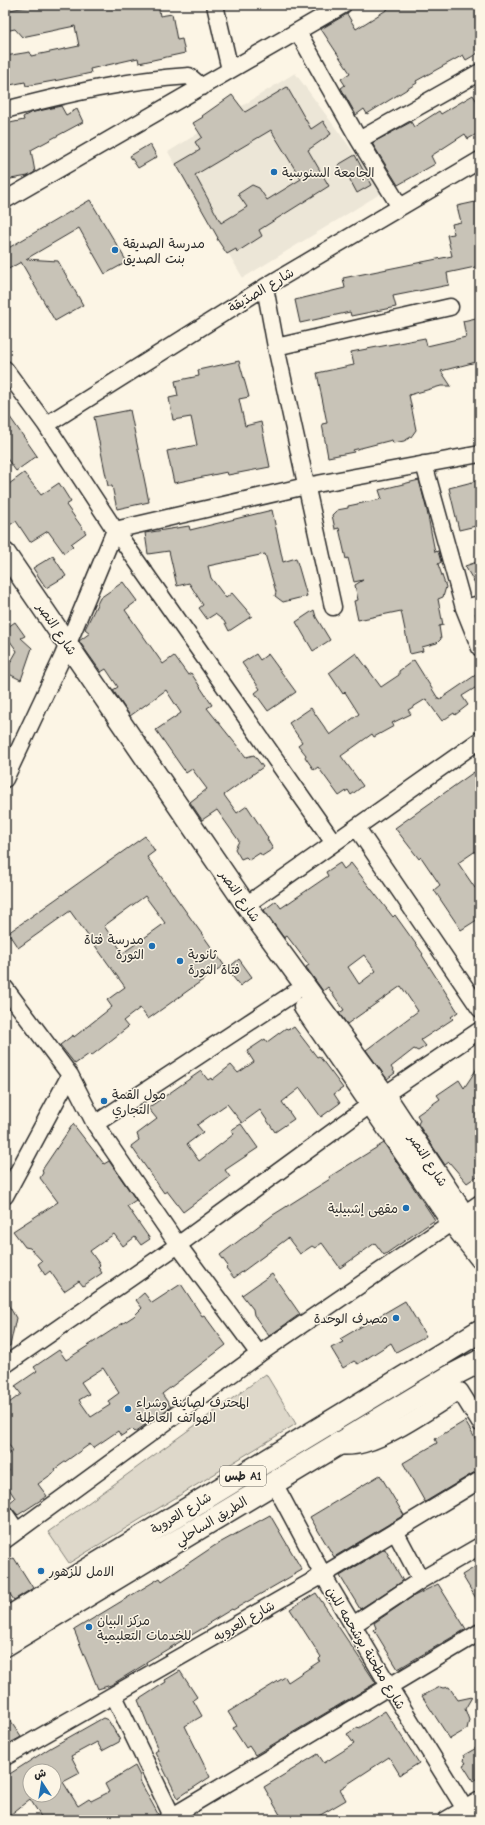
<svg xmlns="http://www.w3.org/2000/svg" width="485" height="1825" font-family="'Comic Neue','Playpen Sans Arabic',sans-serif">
<rect width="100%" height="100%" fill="#fcf5e5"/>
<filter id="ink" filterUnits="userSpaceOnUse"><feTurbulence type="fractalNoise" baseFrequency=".025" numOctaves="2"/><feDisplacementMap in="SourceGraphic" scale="8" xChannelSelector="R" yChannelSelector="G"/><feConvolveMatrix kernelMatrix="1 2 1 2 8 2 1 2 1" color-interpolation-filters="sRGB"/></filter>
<g filter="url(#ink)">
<!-- built -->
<path fill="#ece6d7" d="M295,73L383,192L243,278L168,152Z"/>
<!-- green -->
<path fill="#ded8ca" stroke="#84827a" d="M266,1374L296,1424L69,1563L48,1532Z"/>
<!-- building -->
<path fill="#c8c3b7" stroke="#2b2b2b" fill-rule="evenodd" d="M36,5H158L160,16L172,14L177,40L182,39L185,53L139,63L138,58L90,69L91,73L59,80L26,86L25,82L5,86V56L30,52L31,56L79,46L75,26L22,37L15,29L5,31V11Z
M386,5H480V52L466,60L463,55L416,81L417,83L367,114L364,109L356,115L341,88L345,85L341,79L350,73L321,29L347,14L356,29L388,9Z
M287,87L311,129L323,121L331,134L308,150L329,186L259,230L262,236L237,252L236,249L227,254L217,239L218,238L176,164L200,150L195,142L202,137L193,123L203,117L202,116L232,95L245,112ZM271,130L301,179L267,200L259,188L252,185L238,194L247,207L221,223L195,175Z
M473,95L480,106V132L468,139L465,134L431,156L435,164L398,185L372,143L411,122L414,127L439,111L441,114Z
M61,106L66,115L77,109L83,122L31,150L35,172L28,176L5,180V124L24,120L23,117L30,113Z
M150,144L157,157L138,168L130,156Z
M355,155L371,185L357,193L348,176L345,177L338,165Z
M90,200L127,262L105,274L79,228L26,259L58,261L83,305L55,321L21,262L5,271V250Z
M480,201V266L447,273L449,285L393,296L396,307L351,316L350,312L300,323L295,300L345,288L343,278L452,256L447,235L454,234L452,224L461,222L457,206Z
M480,317V361L441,371L451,386H441L409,395L416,430L411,437L404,441L393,443L392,440L353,450L354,452L328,457L322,424L327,423L317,373L354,365L351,352L425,338L427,346L466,337L463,321Z
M239,361L249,397L239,399L245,426L261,422L270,467L228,475L227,472L174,483L167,451L197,445L191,417L173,420L169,398L178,396L175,381L199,376L198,370Z
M5,410L37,456L16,471L5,456Z
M130,410L149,502L117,509L112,486H108L94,417Z
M24,473L41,495L59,483L71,502L66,505L86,533L71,544L73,546L64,553L48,531L30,542L16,521L5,528V487Z
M419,480L427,511L435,552L438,551L441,562L438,564L446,587L443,597L438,599L443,625L439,626L441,639L437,643L422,647L423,651L410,654L401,611L358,620L354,601L358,600L355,585L363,580L354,582L348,558L346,559L339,528L335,529L332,515L337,510L348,508V506L382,499L379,490Z
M480,480V525L459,530L449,488Z
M272,510L283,562L296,558L307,596L283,602L275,596L276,592L265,554L208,566L211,578L226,598L232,593L252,616L229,631L224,621L215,614L207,619L199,608L203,605L189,583L177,586L169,551L148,554L145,533L189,526L190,530Z
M53,556L66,576L46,588L33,568Z
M480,561V592L465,566Z
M123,582L137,601L125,610L163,664L174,656L188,675L191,673L212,705L207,708L246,757L254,755L263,767L224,795L237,813L247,806L268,838L267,839L273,849L262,856L260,853L249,860L246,857L241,859L235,849L239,841L217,810L202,820L190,802L207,789L192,769L186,773L156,730L181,713L166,690L130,716L113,690L118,687L106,669L101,672L79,641L90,633L85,629L100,598Z
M314,610L316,617L330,640L313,651L296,622Z
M15,622L25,636L21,638L32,648L21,680L5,672L17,651L5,634V629Z
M356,653L381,687L399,675V671L414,660L439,700L480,672V685L462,696L468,705L455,715L454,713L442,721L426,699L408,710L411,714L392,723L394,726L374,737L372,734L341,756L363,786L351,795L348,790L339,796L318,767L314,770L305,757L306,755L298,745L302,742L289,723L311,708L330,735L359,714L345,692L343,694L329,673Z
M256,654L260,660L268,654L296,692L268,711L255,693L260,689L242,663Z
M474,772L480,780V848L458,863L475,888L480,884V918L461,930L434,890L440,885L421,857L419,859L395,828Z
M145,836L155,851L147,857L224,965L148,1019L140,1008L123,1021L128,1027L91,1056L89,1054L75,1064L60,1045L73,1035L74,1037L112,1007L107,1000L125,987L70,911L18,948L8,933ZM145,896L165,923L123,953L104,926Z
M340,863L344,869L351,863L393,917L395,915L423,954L422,955L458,1012L451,1017L453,1019L421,1040L426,1046L418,1051L414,1049L391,1067L395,1073L387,1079L366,1050L418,1011L401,986L347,1024L339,1013L344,1010L328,987L323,991L306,967L309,965L287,936L284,938L264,910L276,901L281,908L328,876L326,872ZM364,955L376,971L359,984L348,967Z
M239,959L252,977L240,986L227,969Z
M294,1027L317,1057L319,1056L343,1088L334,1094L340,1103L321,1117L300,1088L282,1102L294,1119L275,1132L260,1110L242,1123L227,1104L197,1125L203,1132L187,1144L199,1161L234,1134L231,1130L241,1124L258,1148L225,1170L230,1177L183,1212L167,1191L164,1193L131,1146L139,1140L137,1134L157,1119L148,1108L201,1071L208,1080L211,1078L212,1080L231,1065L238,1073L254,1062L247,1051L265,1039L267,1042L286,1028L287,1029L290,1028L291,1029Z
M480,1064V1174L467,1183L449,1162L445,1165L418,1124L420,1120L417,1115L440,1099L437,1095L459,1080L464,1088Z
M73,1124L104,1164L109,1161L136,1200L127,1206L150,1239L141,1245L135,1237L123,1246L114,1234L90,1251L100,1265L98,1267L102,1273L83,1286L79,1281L64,1291L50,1271L45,1275L38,1264L42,1261L30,1248L25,1247L13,1231L58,1202L40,1178L43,1173L42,1170Z
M384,1143L435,1220L384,1255L375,1243L340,1268L322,1243L315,1248L312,1246L300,1254L288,1238L234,1278L226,1268L228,1266L220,1255L273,1215L330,1179L329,1177Z
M272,1274L300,1314L269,1336L254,1315L253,1309L242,1295Z
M181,1284L202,1316L204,1315L226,1345L162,1394L171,1407L135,1432L132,1429L121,1436L118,1431L93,1448L90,1444L55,1469L56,1471L38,1484L47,1496L18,1515L8,1504L15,1498L5,1483V1474L9,1471L5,1465V1456L13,1451L5,1439V1406L21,1394L15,1386L37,1371L34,1367L59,1350L66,1360L134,1316L142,1308L136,1300L144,1293L152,1303ZM103,1368L119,1393L108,1401L110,1405L91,1417L79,1400L89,1394L81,1382Z
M5,1299L16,1318L10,1346H5Z
M405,1301L426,1336L396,1352L391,1343L358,1364L354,1361L343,1368L331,1348L343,1342L340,1339Z
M465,1421L480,1447V1471L475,1472L425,1502L403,1463L437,1443L435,1439Z
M380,1475L404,1515L334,1557L310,1517Z
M270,1515L302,1570L233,1610L232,1609L209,1623L210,1624L146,1662L147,1663L111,1685L98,1689L74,1630L160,1578L162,1581L214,1546Z
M385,1549L403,1581L360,1609L340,1576Z
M14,1558L33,1588L14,1600L5,1587V1563Z
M480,1564V1605L462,1575Z
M438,1584L466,1629L398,1669L374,1630L376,1628L374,1623L412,1597Z
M316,1593L376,1683L255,1755L249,1746L246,1748L233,1728L237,1726L228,1712L285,1677L288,1682L320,1661L319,1659L321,1657L290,1609Z
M180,1671L197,1697L193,1700L202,1716L185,1726L210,1777L178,1798L155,1752L158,1750L138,1700L166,1682L165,1680Z
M440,1687L443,1688L449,1687L458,1700L472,1697L465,1709L469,1720L467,1729L450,1739L422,1696Z
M385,1711L419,1763L400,1775L389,1757L340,1789L346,1800L312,1820H283L264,1787L318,1754L324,1763L354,1744L347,1734L358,1727L359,1728Z
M5,1713L21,1737L5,1746Z
M103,1718L108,1720L120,1740L119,1742L102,1751L97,1742L71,1756L80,1773L63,1782L78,1806L89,1799L91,1801L109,1792L105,1784L135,1766L140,1776V1781L158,1814L145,1820H43L30,1799L5,1819V1777L50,1748ZM30,1771H54V1795H30Z
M480,1746V1776L473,1781L463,1765L466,1763L463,1759L465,1757L464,1755Z"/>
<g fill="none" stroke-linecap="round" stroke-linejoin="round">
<defs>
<path id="minor" d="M215,5L230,70
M298,32L359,140L400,207
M5,110C66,94 127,80 189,76L202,87
M359,140L480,72
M5,200L343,5
M265,287L276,347L333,607
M276,347L450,307
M5,369L46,425L115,530L62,658L5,779
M46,425L265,287L480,160
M424,464L464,608L480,648
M464,608L480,604
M357,828L480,1009
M334,843L115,530L306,486L480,454
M246,905L480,740
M5,988L70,1075L95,1124L178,1245L259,1354
M95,1124L294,993
M5,1196L70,1075
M5,1365L178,1245L371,1104L480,1030
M336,1446C346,1447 354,1447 364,1444C395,1435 432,1408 460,1391L480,1423
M274,1483L323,1575L389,1686L465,1809L469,1820
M5,1514L16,1530
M395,1531L421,1580
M5,1540L259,1354L480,1203
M353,1625L421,1580L480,1546
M114,1696L174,1820
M5,1757L323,1575L480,1480
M166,1820L480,1632
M446,1820L480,1800"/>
<path id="tertiary" d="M5,553L246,905L385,1095L463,1213L480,1235
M304,1007L451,1221L480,1258"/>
<path id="trunk" d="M5,1620L480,1331
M5,1645L451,1376L480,1361"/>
</defs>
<!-- minor casing -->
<use href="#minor" stroke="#2b2b2b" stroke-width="19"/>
<!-- tertiary casing -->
<use href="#tertiary" stroke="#2b2b2b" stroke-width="23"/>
<!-- trunk casing -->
<use href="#trunk" stroke="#2b2b2b" stroke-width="25"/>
<!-- minor -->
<use href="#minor" stroke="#fcf5e5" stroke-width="16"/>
<!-- tertiary -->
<use href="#tertiary" stroke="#fcf5e5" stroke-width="20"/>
<!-- trunk -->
<use href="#trunk" stroke="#fcf5e5" stroke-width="22"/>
</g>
</g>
<!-- markers -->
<g fill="#1f6fb2" stroke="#fcf5e5" stroke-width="1.5">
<circle cx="274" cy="172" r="4"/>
<circle cx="115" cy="250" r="4"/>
<circle cx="152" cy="946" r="4"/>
<circle cx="180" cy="961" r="4"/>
<circle cx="104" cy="1101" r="4"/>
<circle cx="406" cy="1208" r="4"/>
<circle cx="396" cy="1318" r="4"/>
<circle cx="128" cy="1409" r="4"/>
<circle cx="41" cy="1571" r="4"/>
<circle cx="89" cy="1627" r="4"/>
</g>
<g text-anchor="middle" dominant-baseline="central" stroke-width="3" stroke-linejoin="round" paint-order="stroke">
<!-- shield labels -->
<rect fill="#fcf5e5" stroke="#6a6863" stroke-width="1" x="220" y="1466" width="46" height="20" rx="3"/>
<g font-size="12" font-weight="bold" fill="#2b2b2b">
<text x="243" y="1476">طس A1</text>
</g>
<!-- poi labels -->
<g font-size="13" fill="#2b2b2b" stroke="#fcf5e5" text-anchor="start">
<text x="282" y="172">الجامعة السنوسية</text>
<text x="123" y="243">مدرسة الصديقة<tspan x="123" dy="15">بنت الصديق</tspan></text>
<text x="144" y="939" text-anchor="end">مدرسة فتاة<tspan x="144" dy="15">الثورة</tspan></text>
<text x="188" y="954">ثانوية<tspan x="188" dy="15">فتاة الثورة</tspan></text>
<text x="112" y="1094">مول القمة<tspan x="112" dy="15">التجاري</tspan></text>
<text x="398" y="1208" text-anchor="end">مقهى إشبيلية</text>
<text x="388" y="1318" text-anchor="end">مصرف الوحدة</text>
<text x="136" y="1402">المحترف لصاينة وشراء<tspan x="136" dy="15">الهواتف العاطلة</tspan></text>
<text x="49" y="1571">الامل للزهور</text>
<text x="97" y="1620">مركز البيان<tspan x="97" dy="15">للخدمات التعليمية</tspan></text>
</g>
<!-- street labels -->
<g font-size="13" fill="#2b2b2b" stroke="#fcf5e5">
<text transform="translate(261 290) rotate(-31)">شارع الصدّيقة</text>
<text transform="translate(57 629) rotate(56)">شارع النصر</text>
<text transform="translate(240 896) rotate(55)">شارع النصر</text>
<text transform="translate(428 1160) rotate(57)">شارع النصر</text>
<text transform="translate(181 1513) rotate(-31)">شارع العروبة</text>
<text transform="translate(211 1521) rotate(-31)">الطريق الساحلي</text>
<text transform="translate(244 1621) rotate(-30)">شارع العروبه</text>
<text transform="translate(366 1648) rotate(59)">شارع مطحنة بوشحمه للبن</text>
</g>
</g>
<!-- margin -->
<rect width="485" height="1825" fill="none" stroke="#fcf5e5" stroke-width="20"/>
<rect x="10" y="10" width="465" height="1805" fill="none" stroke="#2b2b2b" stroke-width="1.5" filter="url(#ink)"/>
<!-- north arrow -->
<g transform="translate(42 1783) rotate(348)"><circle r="19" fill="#fcf5e5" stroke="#a8a49b"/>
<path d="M0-3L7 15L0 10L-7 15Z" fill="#1f6fb2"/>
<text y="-6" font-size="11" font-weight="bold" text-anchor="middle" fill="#2b2b2b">ش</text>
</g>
</svg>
